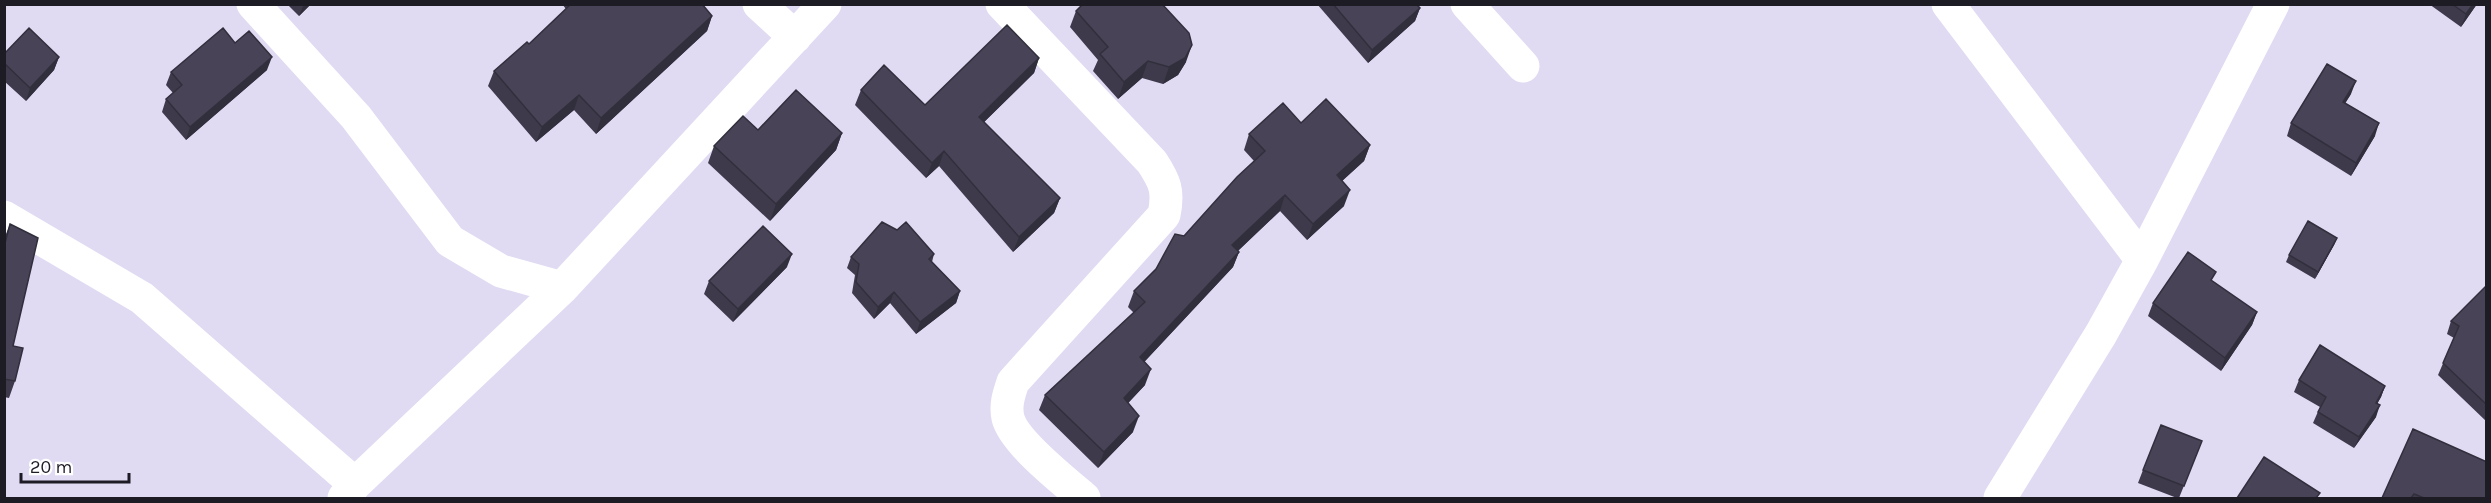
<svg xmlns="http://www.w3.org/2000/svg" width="2491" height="503" font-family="Karla,sans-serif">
<rect width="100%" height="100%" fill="#e0daf3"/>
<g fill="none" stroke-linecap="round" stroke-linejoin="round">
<!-- minor -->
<path stroke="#fff" stroke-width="33" d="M253,4L356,117L450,241L501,271L562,288
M759,4L795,37
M1002,4L1152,162C1165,182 1169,191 1164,215L1013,382C1009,394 1005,405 1008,418C1014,442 1064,481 1084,498
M1467,4L1523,66
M1948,4L2142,260
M4,217L142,298L355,484
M344,498L355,484L562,288L825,4
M2000,498L2101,334L2142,260L2273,4"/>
</g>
<!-- wall -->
<path fill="#3e3a4b" d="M287,4H311L299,16Z
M562,4H702L712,16L707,31L596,134L574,110L536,142L488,86L494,71L529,44L566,9Z
M1317,4H1416L1420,8L1415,21L1368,63Z
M2429,4H2477L2461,27Z
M1076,11L1186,62L1178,75L1163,84L1142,78L1118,99L1093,71L1098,60L1070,27Z
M235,43L267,70L186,140L162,112L166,99L173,93L166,85L171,72Z
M4,54L59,57L54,70L26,101L4,81Z
M1039,58L1034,73L984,122L1060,198L1054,213L1013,252L939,166L926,178L855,105L861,90L925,105Z
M2351,94L2345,103L2375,136L2351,176L2287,136L2291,123Z
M1301,123L1370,145L1364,161L1342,181L1344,206L1307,240L1280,211L1238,251L1239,252L1233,267L1144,362L1145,385L1128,403L1133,432L1098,468L1039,410L1045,395L1134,313L1128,307L1134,291L1156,269L1184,236L1254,161L1244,150L1249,134Z
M758,130L842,133L836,150L770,221L708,163L714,146Z
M10,224L15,381L9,398L4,397V239Z
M2337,238L2334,245L2315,279L2286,262L2289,255Z
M934,254L932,262L960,291L956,303L916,334L890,303L874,319L852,293L855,275L847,268L851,257Z
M787,267L733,322L704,294L709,281Z
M2213,282L2257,312L2252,325L2221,371L2148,316L2153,303Z
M2487,285V422L2438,375L2454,338L2447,334L2451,321Z
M2299,380L2385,386L2381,397L2377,404L2376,417L2354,448L2313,423L2320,407L2294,392Z
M2202,441L2179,498H2177L2138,483L2143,470Z
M2487,462V498H2382Z"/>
<!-- shaded-wall -->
<path fill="#322f3d" d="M304,4H311L299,16Z
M2473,4H2477L2461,27L2466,14Z
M1420,8L1415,21L1368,63L1372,50Z
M712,16L707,31L596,134L601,118Z
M1192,45L1186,62L1178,75L1163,84L1169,67Z
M59,57L54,70L26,101L30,88Z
M272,57L267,70L186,140L190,127Z
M1039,58L1034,73L974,132L979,117Z
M1148,61L1142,78L1118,99L1124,82Z
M2356,81L2351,94L2338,115L2343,102Z
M579,95L574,110L536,142L542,127Z
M2379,123L2375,136L2351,176L2356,163Z
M842,133L836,150L770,221L776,204Z
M1370,145L1364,161L1331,191L1337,175Z
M944,151L939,166L926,178L932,163Z
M1350,190L1344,206L1307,240L1313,224Z
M1285,195L1280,211L1227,261L1232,245Z
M1060,198L1054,213L1013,252L1019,237Z
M2337,238L2334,245L2315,279L2318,272Z
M1239,252L1233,267L1134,373L1140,357Z
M792,254L787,267L733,322L738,309Z
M960,291L956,303L916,334L920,322Z
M894,292L890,303L874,319L878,307Z
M2257,312L2252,325L2221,371L2225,358Z
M1151,369L1145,385L1118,414L1124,398Z
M2385,386L2381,397L2371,414L2376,403Z
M2380,405L2376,417L2354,448L2359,437Z
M1139,416L1133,432L1098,468L1104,452Z"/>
<!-- building -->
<path fill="#484357" stroke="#322f3d" stroke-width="1.5" d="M571,4H702L712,16L601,118L579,95L542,127L494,71L527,42L529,44Z
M1083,4H1162L1189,33L1192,45L1185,58L1169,67L1148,61L1124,82L1100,54L1108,47L1076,11Z
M1333,4H1416L1420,8L1372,50Z
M2452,4H2473L2466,14Z
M1007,25L1039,58L979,117L1060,198L1019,237L944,151L932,163L861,90L884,65L925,105Z
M29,28L59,57L30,88L4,63V54Z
M223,28L235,43L249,31L272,57L190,127L166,99L182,85L171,72Z
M2327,64L2356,81L2343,102L2379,123L2356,163L2291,123Z
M796,90L842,133L776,204L714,146L743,116L758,130Z
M1326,99L1370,145L1337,175L1350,190L1313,224L1285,195L1232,245L1239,252L1140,357L1151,369L1124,398L1139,416L1104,452L1045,395L1145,302L1134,291L1156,269L1175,234L1184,236L1237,177L1265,151L1249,134L1283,103L1301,123Z
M2308,221L2337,238L2318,272L2289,255Z
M882,222L897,230L906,222L934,254L929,259L960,291L920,322L894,292L878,307L856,282L859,264L851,257Z
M10,224L38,238L13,346L23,348L15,381L4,379V247Z
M763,226L792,254L738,309L709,281Z
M2188,252L2216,272L2211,280L2257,312L2225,358L2153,303Z
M2487,285V405L2443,363L2459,326L2451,321Z
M2320,345L2385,386L2376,403L2380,405L2359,437L2318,412L2326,397L2299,380Z
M2161,425L2202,441L2184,486L2143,470Z
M2413,429L2487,462V498H2424L2414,494L2411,498H2382Z
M2264,457L2320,493L2316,498H2237Z"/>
<!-- border -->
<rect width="2491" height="503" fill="none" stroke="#1d1b24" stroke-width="12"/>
<!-- scale -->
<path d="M21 473v9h108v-9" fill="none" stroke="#1d1b24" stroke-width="3"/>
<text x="30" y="473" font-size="18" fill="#1d1b24" stroke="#ffffff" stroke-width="4.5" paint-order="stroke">20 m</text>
</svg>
